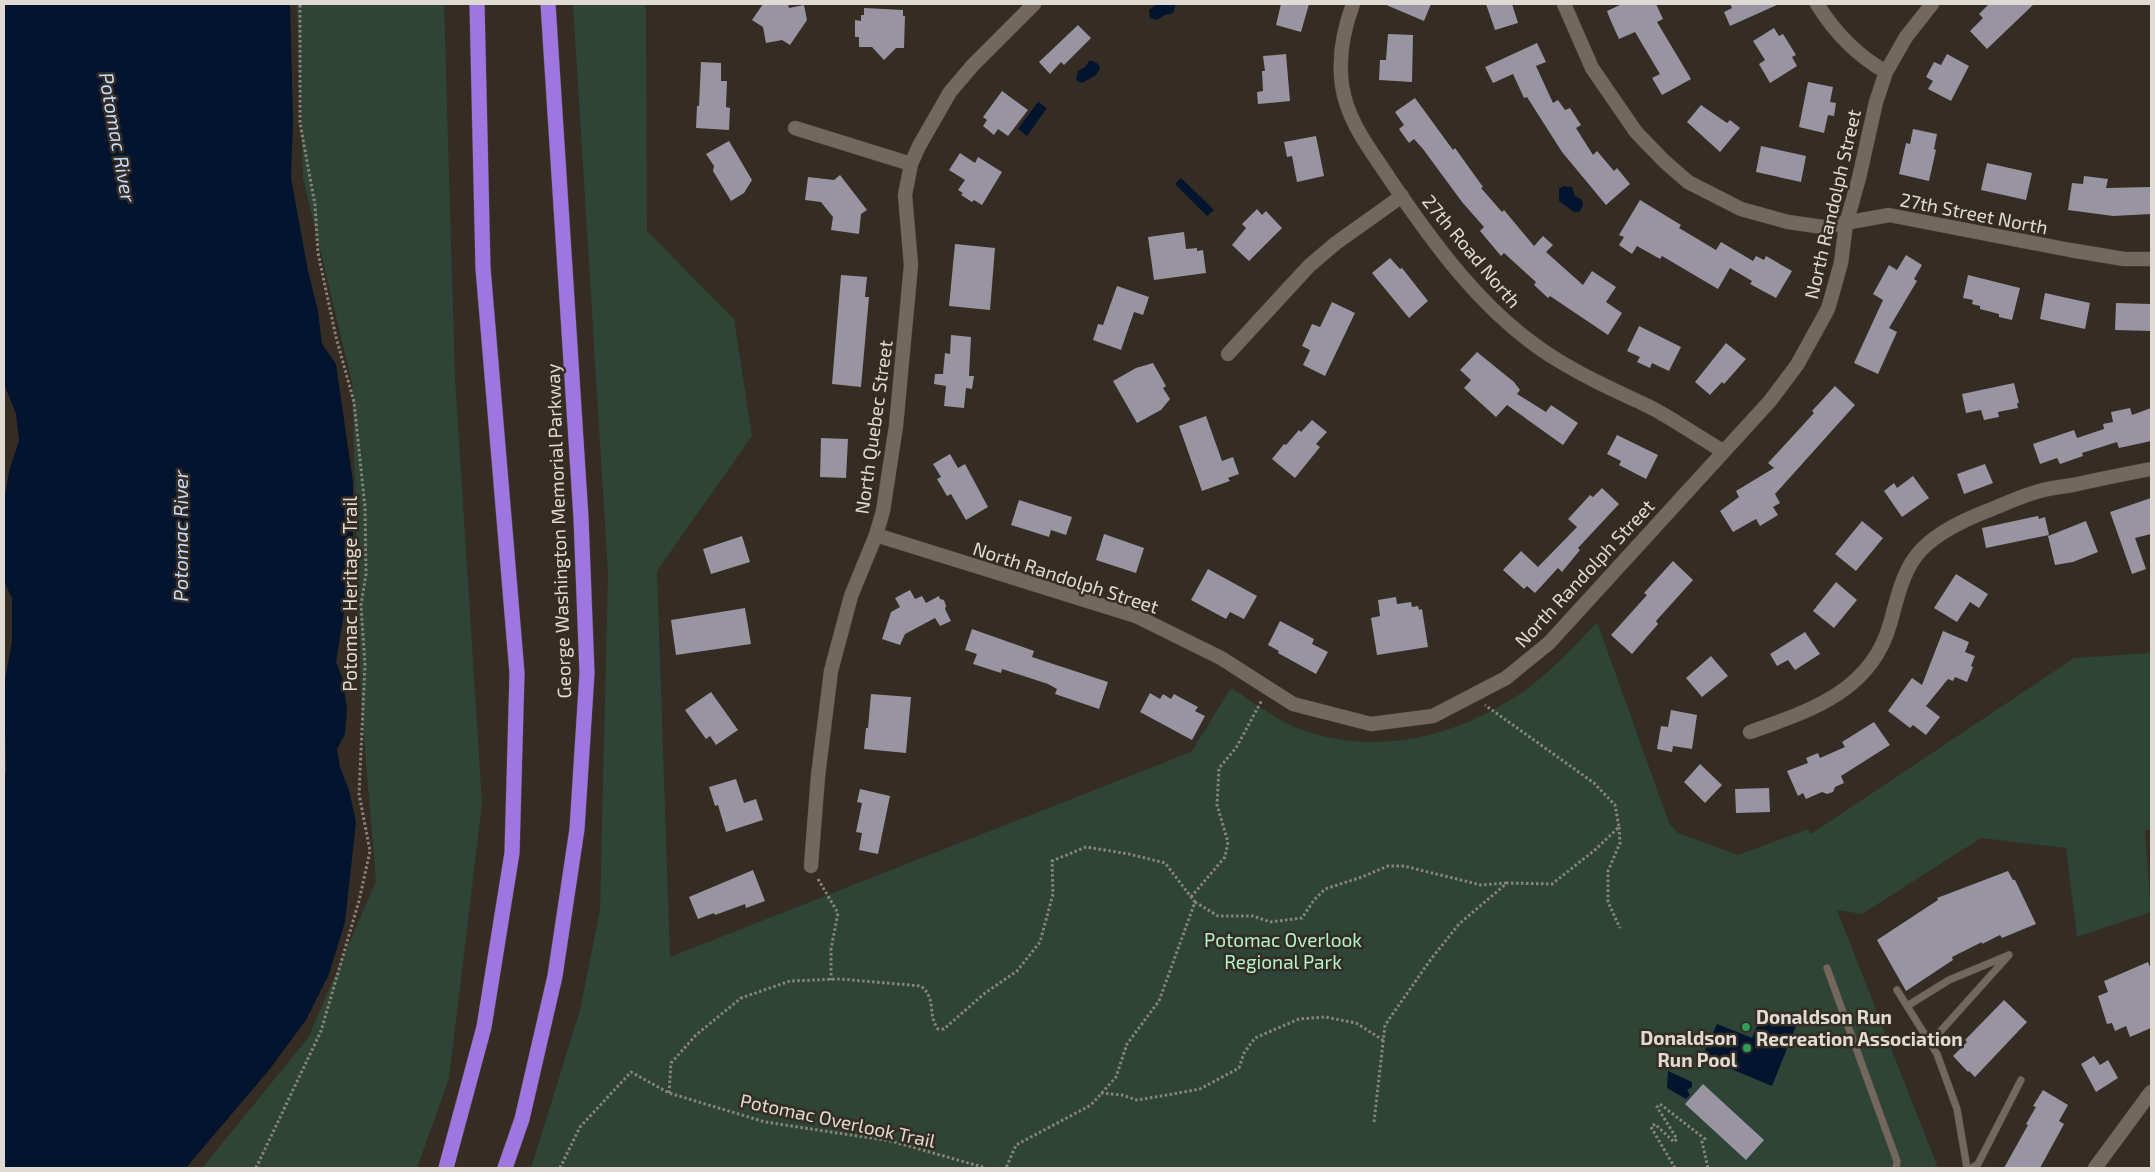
<svg xmlns="http://www.w3.org/2000/svg" width="2155" height="1172" font-family="'Exo 2',sans-serif">
<rect width="100%" height="100%" fill="#352c24"/>
<!-- green -->
<path fill="#2d4436" d="M297,4H444L455,377L482,804L449,1079L417,1168H202L308,1038L376,881L361,703L352,383L303,178Z
M573,4H644L646,10L647,231L734,319L752,436L657,571L670,957L1191,752L1231,688C1253,702 1276,720 1300,729C1367,754 1439,741 1500,706C1508,701 1518,696 1526,690C1552,670 1575,646 1597,622L1669,823L1678,833L1738,855L1808,829L1810,834L1832,820L2074,658L2151,653V829L2145,831L2151,912L2077,937L2066,848L1981,838L1862,914L1837,910L1938,1168H531L580,1010L600,910L608,573Z"/>
<!-- water -->
<path fill="#03142f" d="M4,4H290L293,121L291,178L308,271L318,311L322,344L336,364L353,482V559L336,662L343,680L347,709L345,734L337,749L340,767L349,790L356,822L345,922L329,974L306,1020L269,1070L186,1168H4V779L6,772L4,686L12,641V598L4,582V501L9,472L19,440L16,414L4,384Z
M1157,4H1176L1173,13L1165,15L1157,20L1150,18L1149,10Z
M1089,61C1094,60 1100,64 1100,69L1095,76L1082,83L1076,80L1078,71L1085,67Z
M1038,102L1047,108L1027,136L1018,129Z
M1181,178L1214,210L1207,216L1175,184Z
M1563,186L1572,187L1575,196L1582,200L1583,206L1579,212H1574L1559,201V189Z
M1763,1012L1796,1026L1772,1086L1702,1057L1717,1024L1752,1038Z
M1668,1071L1692,1082V1087L1687,1090L1690,1095L1686,1099L1667,1088Z"/>
<!-- building -->
<path fill="#9894a1" d="M763,4H788L789,8L804,5L807,20L790,45L782,40L766,43L763,27L752,20Z
M1281,4H1309L1301,32L1276,25Z
M1384,4H1431L1424,21Z
M1486,4H1512L1518,23L1495,30Z
M1622,4H1656L1663,19L1657,22L1691,79L1662,95L1652,78L1660,74L1635,32L1619,39L1610,19L1607,11Z
M1730,4H1779L1730,26L1724,12L1732,8Z
M1989,4H2034L1987,49L1970,31L1983,18L1979,14Z
M864,8L903,10V16H905L904,48H896L884,60L872,47H859V37H855V20L861,21V15H864Z
M1078,25L1091,38L1064,65L1061,62L1050,74L1039,62Z
M1774,28L1779,36L1783,34L1796,55L1792,57L1797,66L1770,83L1759,64L1765,60L1753,41Z
M1388,34L1413,35L1412,82L1379,80L1380,60H1386Z
M1537,43L1546,62L1536,66L1553,103L1558,100L1565,110L1570,108L1581,125L1576,128L1593,155L1597,151L1614,171L1617,168L1630,184L1606,205L1562,152L1527,97L1524,98L1513,74L1493,83L1485,67Z
M1286,54L1290,101L1258,104L1257,92L1263,91L1262,71H1265L1263,56Z
M1947,54L1969,66L1951,101L1928,89L1933,81L1926,77L1934,62L1941,65Z
M701,62L721,63V81H727L726,107L730,108L729,130L696,128L697,106H699Z
M1808,82L1833,87L1830,102L1836,103L1834,116L1828,115L1824,133L1799,127Z
M1002,91L1028,110L1008,136L998,129L994,135L983,126L987,120L983,117Z
M1415,98L1453,150L1455,148L1483,187L1481,188L1502,212L1504,210L1534,246L1543,236L1553,245L1546,252L1583,285L1592,271L1616,287L1606,302L1622,313L1608,335L1550,296L1548,298L1534,285L1536,282L1504,253L1501,256L1480,231L1484,227L1462,202L1423,149L1414,139L1409,143L1399,129L1404,125L1395,112Z
M1701,105L1727,123L1730,120L1740,128L1720,152L1687,122Z
M1913,129L1937,134L1934,149L1936,150L1929,181L1899,174L1906,143L1910,144Z
M1316,136L1324,176L1297,182L1292,156L1287,157L1284,142Z
M729,141L752,180L744,193L731,201L713,171L714,166L706,154Z
M1761,146L1806,156L1801,182L1756,172Z
M960,153L975,163L978,157L1002,172L982,205L974,200L972,202L961,195L963,193L958,190L965,180L949,170Z
M1987,163L2032,173L2026,200L1981,190Z
M840,175L867,210L861,214L859,234L831,230L833,217L821,202L805,200L808,177L834,180Z
M2084,176L2108,179L2106,188L2151,187V214L2113,216L2068,210L2072,183L2083,184Z
M1640,200L1681,225L1679,228L1716,250L1721,242L1753,261L1756,256L1764,260L1766,256L1792,271L1776,298L1750,284L1752,281L1730,268L1718,289L1662,256L1660,259L1637,246L1632,254L1619,245L1624,237L1619,235Z
M1257,209L1262,215L1266,211L1282,228L1249,261L1232,245L1246,228L1242,224Z
M1184,232L1186,249L1197,248V251L1203,250L1206,273L1154,280L1148,237Z
M955,244L995,248L990,310L949,306Z
M1906,255L1922,265L1914,279L1917,281L1889,328L1897,332L1878,374L1854,363L1883,300L1873,294L1889,265L1897,270Z
M1390,258L1400,269L1402,268L1428,301L1409,318L1372,273Z
M841,275L867,277L865,297H869L861,387L832,384Z
M1968,275L2020,288L2012,320L1999,317V314L1980,309V306L1972,304L1973,300L1963,298Z
M1117,286L1149,297L1143,315L1134,312L1121,350L1093,340L1098,324L1103,325Z
M2045,293L2090,303L2085,329L2040,319Z
M1332,302L1355,313L1325,376L1303,365L1310,350L1302,346L1312,324L1320,327Z
M2116,303L2151,304V331L2115,330Z
M1639,326L1681,347L1669,371L1652,363L1650,368L1637,362L1640,357L1627,351Z
M951,335L971,337L969,376H974L972,389L966,388L964,408L944,406L946,386L934,384L935,374H943L945,353L950,354Z
M1726,343L1746,359L1724,384L1722,382L1710,395L1695,382Z
M1477,352L1514,382L1520,390L1517,394L1546,412L1551,405L1578,423L1563,445L1507,405L1496,417L1464,388L1471,380L1460,370Z
M1153,363L1166,386L1163,388L1170,399L1161,410L1137,423L1113,381L1136,368Z
M2014,383L2019,403H2017L2018,408L1998,412L1999,417L1984,420L1981,410L1966,413L1962,394Z
M1835,386L1855,405L1775,494L1780,503L1773,507L1778,515L1760,526L1756,519L1733,532L1720,511L1739,497L1736,491L1774,468L1768,463L1814,413L1812,411Z
M2130,408L2132,415L2151,408V441L2119,448L2117,442L2082,453L2083,456L2060,464L2057,458L2040,464L2033,444L2074,430L2077,438L2104,429L2103,424L2113,422L2111,412Z
M1206,416L1222,461L1233,457L1239,474L1228,478L1230,481L1202,491L1179,426Z
M1312,420L1327,432L1316,444L1320,447L1295,478L1272,459L1284,444L1286,445L1299,430L1301,432Z
M1617,435L1658,455L1646,479L1619,465L1621,461L1607,454Z
M821,438L848,439L846,478L820,477Z
M950,454L958,468L965,464L988,507L966,520L951,494L947,496L937,479L941,477L933,464Z
M1985,464L1993,483L1964,494L1957,474Z
M1913,476L1929,498L1902,517L1884,491L1894,483L1897,488Z
M1602,488L1619,504L1578,548L1580,550L1562,572L1558,568L1535,593L1527,586L1524,589L1503,570L1521,551L1538,567L1577,527L1568,519L1590,495L1593,497Z
M2151,498V534L2135,538L2146,569L2132,574L2110,512Z
M1019,500L1072,517L1066,535L1051,530L1049,537L1011,525Z
M2038,516L2039,519L2045,517L2049,535L1986,548L1982,528Z
M1862,521L1883,538L1856,571L1835,554Z
M2086,521L2098,552L2073,562L2055,565L2048,536Z
M1104,534L1144,548L1136,573L1096,560Z
M742,536L750,562L711,574L703,549Z
M1673,561L1693,580L1656,621L1658,624L1632,654L1611,635L1647,595L1644,593Z
M1208,569L1257,596L1244,619L1230,612L1226,619L1191,600Z
M1956,574L1988,594L1979,608L1970,602L1957,622L1934,608Z
M1836,582L1857,600L1834,628L1813,611Z
M910,590L915,599L922,596L926,603L939,596L940,599L944,600L946,606L945,609L951,621L940,626L935,618L905,634L900,645L882,639L891,612L900,607L895,598Z
M1396,597L1397,604L1411,602L1412,607L1418,606L1419,610L1422,609L1428,647L1377,655L1371,618L1380,616L1378,600Z
M745,608L751,644L676,655L671,620Z
M1280,621L1314,639L1312,644L1328,652L1316,674L1278,653L1279,651L1268,645Z
M972,629L1034,651L1032,657L1108,682L1099,709L1055,694L1057,689L1048,684L1002,669L1001,673L973,664L977,654L965,650Z
M1943,631L1969,642L1965,652L1975,656L1971,666L1973,667L1967,682L1955,677L1953,681L1948,679L1926,706L1940,717L1926,735L1913,725L1910,728L1888,711L1912,678L1922,685Z
M1805,632L1820,654L1795,670L1788,660L1777,666L1770,654Z
M1711,656L1728,676L1702,697L1686,678Z
M711,692L738,730L716,745L710,736L706,739L685,710Z
M1150,693L1160,699L1163,694L1171,699L1174,694L1198,707L1195,711L1205,716L1192,740L1140,712Z
M871,694L911,697L906,753L864,749L866,728H868Z
M1671,710L1697,715L1692,749L1673,746L1672,752L1657,749L1661,726L1668,727Z
M1874,722L1890,745L1841,776L1844,783L1835,787L1833,792L1827,794L1822,792L1806,799L1803,793L1798,796L1787,771L1808,763L1806,758L1818,753L1820,758L1845,747L1842,742Z
M1700,764L1722,785L1705,803L1684,782Z
M736,779L744,803L756,799L763,820L726,832L718,805L715,806L709,787Z
M1769,788L1770,812L1736,813L1735,789Z
M860,789L890,796L878,854L859,850L862,833L856,832L862,803L857,802Z
M753,870L765,901L746,908L745,904L715,915L714,913L698,919L689,897Z
M2008,871L2013,880H2015L2036,924L2002,938L2000,935L1982,944V942L1952,957L1953,960L1906,991L1877,940L1938,900L1937,898Z
M2148,962L2151,969V1028L2130,1037L2126,1026L2115,1031L2112,1023L2107,1024L2098,996L2108,992L2104,981Z
M2004,1000L2027,1022L1975,1077L1969,1071L1968,1072L1953,1056L1967,1042L1965,1040Z
M2094,1056L2100,1065L2108,1060L2118,1078L2096,1092L2081,1064Z
M1703,1084L1764,1140L1746,1160L1685,1104Z
M2043,1090L2068,1105L2059,1121L2064,1124L2040,1168H2004L2028,1125L2026,1124L2036,1107L2033,1106Z"/>
<g fill="none" stroke-linecap="round" stroke-linejoin="round">
<defs>
<path id="lane" d="M1827,968L1897,1161L1896,1168
M1897,990L1937,1054L1957,1109L1967,1168
M1907,1006L1949,980L2009,955L1930,1043
M1972,1168L1978,1164L2021,1080"/>
<path id="street" d="M1353,4C1343,31 1338,57 1342,85C1347,121 1370,149 1389,178C1433,243 1482,311 1548,354C1580,375 1614,390 1648,406C1674,419 1698,437 1723,451
M1564,4L1592,68L1636,132L1664,161L1688,182L1741,209L1788,222L1823,227L1889,215L2070,250L2124,259H2151
M1817,4C1835,33 1856,55 1886,72
M795,128L911,164
M1228,354L1309,266L1336,243L1402,196
M876,535L1136,616L1221,658L1293,704L1371,724L1433,716L1506,678L1549,643L1770,401L1797,365L1828,309L1841,263L1846,224L1859,178L1876,102L1886,72L1906,37L1932,4
M1750,732C1809,711 1871,692 1890,624C1897,599 1903,568 1922,549C1940,531 1964,520 1987,511C2002,505 2017,498 2033,493C2046,488 2060,487 2073,485C2099,479 2125,474 2151,469
M811,866L818,776L831,671L851,596L876,535L883,511L896,426L911,265L905,195L911,164L919,146L950,92L973,65L1034,4
M2095,1168L2151,1092"/>
<path id="highway" d="M446,1168L484,1027L512,853L517,673L483,268L477,4
M505,1168L522,1119L555,976L577,829L587,673L581,518L548,4"/>
</defs>
<!-- lane casing -->
<use href="#lane" stroke="#504841" stroke-width="8"/>
<!-- street casing -->
<use href="#street" stroke="#504841" stroke-width="15"/>
<!-- highway casing -->
<use href="#highway" stroke="#504841" stroke-width="16"/>
<!-- path -->
<path stroke="#8a827b" stroke-width="3" stroke-dasharray="2.5 2.5" stroke-linecap="butt" d="M1619,827L1620,843L1608,871V902L1620,928
M818,879L838,913L831,949V980
M1191,897L1225,857L1228,842L1217,805L1219,768L1236,748L1262,700
M1195,902L1218,916H1253L1270,922L1302,918L1314,900L1325,889L1362,877L1388,866H1404L1481,885L1506,883
M669,1093L671,1063L696,1035L741,998L790,981L840,979L921,986C937,999 927,1015 938,1029H944L985,993L1017,971L1040,942L1053,894L1052,861L1086,847L1129,854L1165,863L1195,902L1159,1001L1127,1044L1116,1077L1091,1105L1016,1145L1006,1168
M1101,1093L1122,1095L1137,1100L1173,1094L1200,1089L1239,1068L1244,1053L1255,1038L1299,1019L1325,1017L1356,1023L1383,1040
M1374,1122L1385,1025L1431,959L1459,924L1507,883L1552,884L1596,849L1619,827L1615,805L1594,783L1485,705
M256,1168L321,1031L359,901L370,851L359,794L365,665L361,605L366,574L365,507L354,402L336,337L318,253L315,205L300,123V4
M560,1168L580,1127L631,1072L669,1093L765,1122L891,1141L986,1168
M1675,1168L1651,1127L1655,1124L1674,1142L1677,1139L1657,1107L1660,1104L1705,1139L1702,1142L1708,1168"/>
<!-- lane -->
<use href="#lane" stroke="#72685e" stroke-width="7"/>
<!-- street -->
<use href="#street" stroke="#72685e" stroke-width="14"/>
<!-- highway -->
<use href="#highway" stroke="#9f76df" stroke-width="15"/>
</g>
<!-- markers -->
<g fill="#2e9e5b" stroke="#352c24" stroke-width="2">
<circle cx="1746" cy="1027" r="5"/>
<circle cx="1747" cy="1048" r="5"/>
</g>
<g text-anchor="middle" dominant-baseline="central" stroke-width="5" stroke-linejoin="round" paint-order="stroke">
<!-- street labels -->
<g font-size="19" fill="#e0dad4" stroke="#352c24">
<text transform="translate(1832 204) rotate(-77)">North Randolph Street</text>
<text transform="translate(1974 213) rotate(11)">27th Street North</text>
<text transform="translate(1472 251) rotate(50)">27th Road North</text>
<text transform="translate(873 427) rotate(-82)">North Quebec Street</text>
<text transform="translate(558 531) rotate(-92)">George Washington Memorial Parkway</text>
<text transform="translate(1584 573) rotate(-47)">North Randolph Street</text>
<text transform="translate(1066 577) rotate(18)">North Randolph Street</text>
<text transform="translate(349 594) rotate(-90)">Potomac Heritage Trail</text>
<text transform="translate(838 1120) rotate(12)">Potomac Overlook Trail</text>
</g>
<!-- park labels -->
<g font-size="19" fill="#aff4ca" stroke="#352c24">
<text x="1283" y="939">Potomac Overlook<tspan x="1283" dy="22">Regional Park</tspan></text>
</g>
<!-- poi labels -->
<g font-size="19" font-weight="bold" fill="#e0dad4" stroke="#352c24" text-anchor="start">
<text x="1756" y="1016">Donaldson Run<tspan x="1756" dy="22">Recreation Association</tspan></text>
<text x="1737" y="1037" text-anchor="end">Donaldson<tspan x="1737" dy="22">Run Pool</tspan></text>
</g>
<!-- water labels -->
<g font-size="20" font-style="italic" fill="#c3dbfd" stroke="#352c24">
<text transform="translate(118 137) rotate(80)">Potomac River</text>
<text transform="translate(180 536) rotate(-90)">Potomac River</text>
</g>
</g>
<!-- border -->
<rect width="2155" height="1172" fill="none" stroke="#e0dad4" stroke-width="10"/>
</svg>
